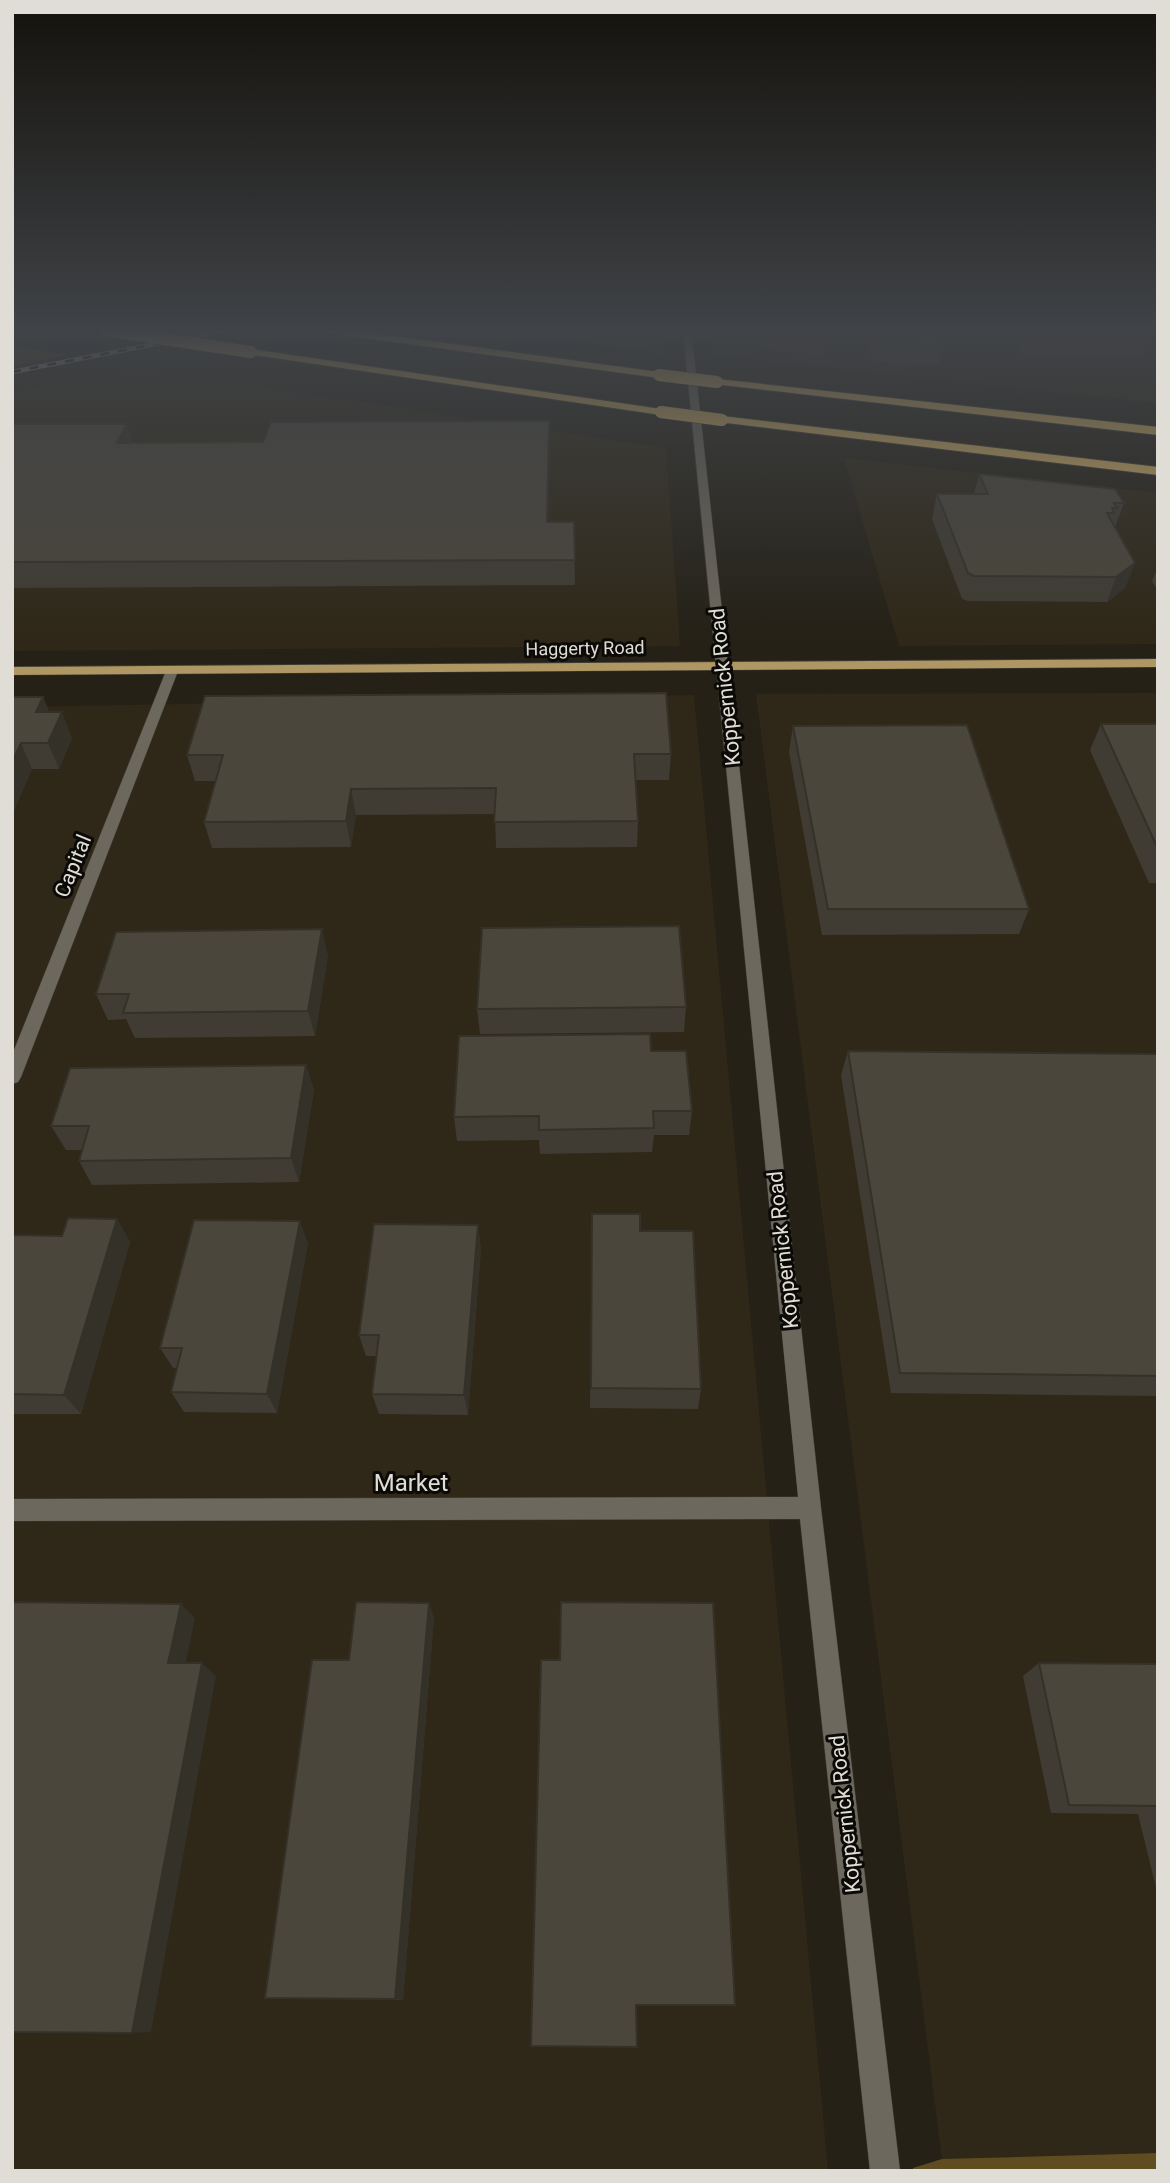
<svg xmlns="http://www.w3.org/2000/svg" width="1170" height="2183" font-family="Roboto,sans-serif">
<rect width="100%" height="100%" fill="#252117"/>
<!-- built -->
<path fill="#2f2818" d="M497,330H662L663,353Z
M710,330H1158V403L714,355Z
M137,368L666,448L680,646L12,651V392Z
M844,458L1158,493V644L899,646Z
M1158,693V2153L942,2159L756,694Z
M694,695L828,2171H12V707Z"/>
<!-- green -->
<path fill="#473711" d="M12,346L68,355L12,366Z"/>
<!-- forest -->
<path fill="#5f4c20" d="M1158,2153V2171H913V2168L942,2159Z"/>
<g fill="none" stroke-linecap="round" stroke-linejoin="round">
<defs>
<path id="minor" d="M683,330H691L821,1508L900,2171H870L800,1519L12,1521V1499L798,1497Z
M172,667L178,671L21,1077L18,1082L12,1084V1055L166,671Z"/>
<path id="major" d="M1158,659V667L12,675V667Z"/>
<path id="highway" d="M324,330H349L659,372L665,375L659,378L329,333Z
M251,349L661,409L667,412L661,415L247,354L246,352Z
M717,379L1158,427V435L713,384L711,382Z
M722,416L1158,467V475L718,422L716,420Z"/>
</defs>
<!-- minor casing -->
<use href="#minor" stroke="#403d36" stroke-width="1"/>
<!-- major casing -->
<use href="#major" stroke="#403d36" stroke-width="1"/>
<!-- highway casing -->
<use href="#highway" stroke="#403d36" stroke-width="2"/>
<!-- minor -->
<use href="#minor" fill="#6d685d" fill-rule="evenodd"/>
<!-- major -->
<use href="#major" fill="#ae9763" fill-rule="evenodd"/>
<!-- highway -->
<use href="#highway" fill="#d9b667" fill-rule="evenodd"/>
<defs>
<path id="rail" d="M12,372L227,330"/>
</defs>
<!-- rail casing -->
<use href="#rail" stroke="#a6a39b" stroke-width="4.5"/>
<!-- rail -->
<use href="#rail" stroke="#0c0a07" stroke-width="2.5" stroke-dasharray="9" stroke-linecap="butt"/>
<defs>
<path id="highway-bridge" d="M105,330L251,352
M659,375L717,382
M661,412L722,420"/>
</defs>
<!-- highway-bridge casing -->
<use href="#highway-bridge" stroke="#403d36" stroke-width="13" stroke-linecap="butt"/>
<!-- highway-bridge -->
<use href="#highway-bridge" stroke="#d9b667" stroke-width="12"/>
</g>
<!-- wall -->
<path fill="#403c33" d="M758,330H825L826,333L823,355L762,348V339H760Z
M863,330H938L937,333L944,341L939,364L874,362Z
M1011,330H1147L1149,331L1141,354L1023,353Z
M549,421L548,522H574L575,585L12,588V424H127L132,442H263Z
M979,474L1124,503L1115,527L1135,563L1125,588L1107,602L968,601L962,599L932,519L937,494H974Z
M1158,567V591L1152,581Z
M12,697H43L49,712L72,738L59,769H32L12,815Z
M1101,724H1158V883H1149L1090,750Z
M793,726L1029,909L1019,934L822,935L789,752Z
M671,754L669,780H636L638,821L637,847L496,848L495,814L356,815L351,847L212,848L204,822L216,781H195L187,755Z
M328,955L315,1036L135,1038L126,1019L108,1020L96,994Z
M686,1007L684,1032L480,1034L477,1009Z
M651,1051L692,1111L689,1135H654L652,1152L540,1154L539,1140L457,1141L454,1117Z
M848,1051L1158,1054V1396L891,1393L841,1075Z
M306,1065L314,1090L299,1182L92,1185L79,1161L82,1150H66L51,1126Z
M592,1214L640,1231L701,1389L698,1409L590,1408Z
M117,1219L130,1242L81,1414H12V1235L62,1236Z
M308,1243L277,1413L184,1412L171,1392L177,1368H173L160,1348Z
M481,1248L468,1415L379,1414L372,1394L377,1356H366L359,1335Z
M434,1617L403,2000L265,1998Z
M1039,1663L1158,1664V1896L1138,1814L1051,1813L1023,1676Z"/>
<!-- shaded-wall -->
<path fill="#343129" d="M549,421L550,445L548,547L547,522Z
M127,424L134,447L117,443Z
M1135,563L1125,588L1107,602L1116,577Z
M43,697L54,723L36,712Z
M62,712L72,738L59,769L48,743Z
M21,743L32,769L12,815V762Z
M351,789L356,815L351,847L346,821Z
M322,929L328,955L315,1036L308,1011Z
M306,1065L314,1090L299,1182L291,1158Z
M117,1219L130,1242L81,1414L64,1395Z
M300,1221L308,1243L277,1413L267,1394Z
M478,1225L481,1248L468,1415L464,1395Z
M429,1603L434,1617L403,2000L395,1999Z
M181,1604L195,1618L183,1676L168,1663Z
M202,1663L216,1676L151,2032L132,2033Z"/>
<!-- building -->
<path fill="#4b463b" stroke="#343129" stroke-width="2" d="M798,330H825L826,333Z
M874,330H932L934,333H940L944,341L878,340Z
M1029,330H1147L1149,331H1029Z
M549,421L547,522H574L575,560L12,562V424H127L117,443L263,442L271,422Z
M979,474L1115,489L1124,503H1114L1117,508H1112L1114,513H1107L1135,563L1116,577L974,576L968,573L937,494H988Z
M666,693L671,754H634L638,821L494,822L496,788L351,789L346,821L204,822L223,755H187L205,696Z
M12,697H43L36,712H62L48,743H21L12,762Z
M1101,724H1158V849Z
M967,725L1029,909H828L793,726Z
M679,926L686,1007L477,1009L482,928Z
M322,929L308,1011L123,1013L129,994H96L116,932Z
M650,1034L651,1051H686L692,1111H653L654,1128L539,1130V1116L454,1117L459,1036Z
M848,1051L1158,1054V1376L900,1373Z
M306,1065L291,1158L79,1161L89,1126H51L70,1068Z
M592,1214H640V1231H693L701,1389L591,1388Z
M68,1218L117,1219L64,1395L12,1394V1235L62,1236Z
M194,1220L300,1221L267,1394L171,1392L182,1348H160Z
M374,1224L478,1225L464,1395L372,1394L379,1335H359Z
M12,1602L181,1604L168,1663H202L132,2033L12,2032Z
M356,1602L429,1603L395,1999L265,1998L312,1660H349Z
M561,1602L713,1603L735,2005H636L637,2047L531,2046L541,1660H560Z
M1039,1663L1158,1664V1806L1069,1805Z"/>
<!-- sky -->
<linearGradient id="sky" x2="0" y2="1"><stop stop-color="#14120d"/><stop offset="0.52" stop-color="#404347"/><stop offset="1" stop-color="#404347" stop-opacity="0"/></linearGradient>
<rect width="1170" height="635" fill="url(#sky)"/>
<g text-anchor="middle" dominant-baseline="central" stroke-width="6" stroke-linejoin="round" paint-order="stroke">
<!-- far-street labels -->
<g font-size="18" fill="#e0ddd7" stroke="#0c0a07">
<text transform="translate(585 648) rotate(-1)">Haggerty Road</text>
</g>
<!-- street labels -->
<g font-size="21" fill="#e0ddd7" stroke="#0c0a07">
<text transform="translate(725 687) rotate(-96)">Koppernick Road</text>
<text transform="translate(73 866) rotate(-68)">Capital</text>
<text transform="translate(783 1250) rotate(-96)">Koppernick Road</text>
<text transform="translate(845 1814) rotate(-96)">Koppernick Road</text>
</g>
<!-- near-street labels -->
<g font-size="24" fill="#e0ddd7" stroke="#0c0a07">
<text x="411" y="1483">Market</text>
</g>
</g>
<!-- border -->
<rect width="1170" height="2183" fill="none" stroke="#e0ddd7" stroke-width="28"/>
</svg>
